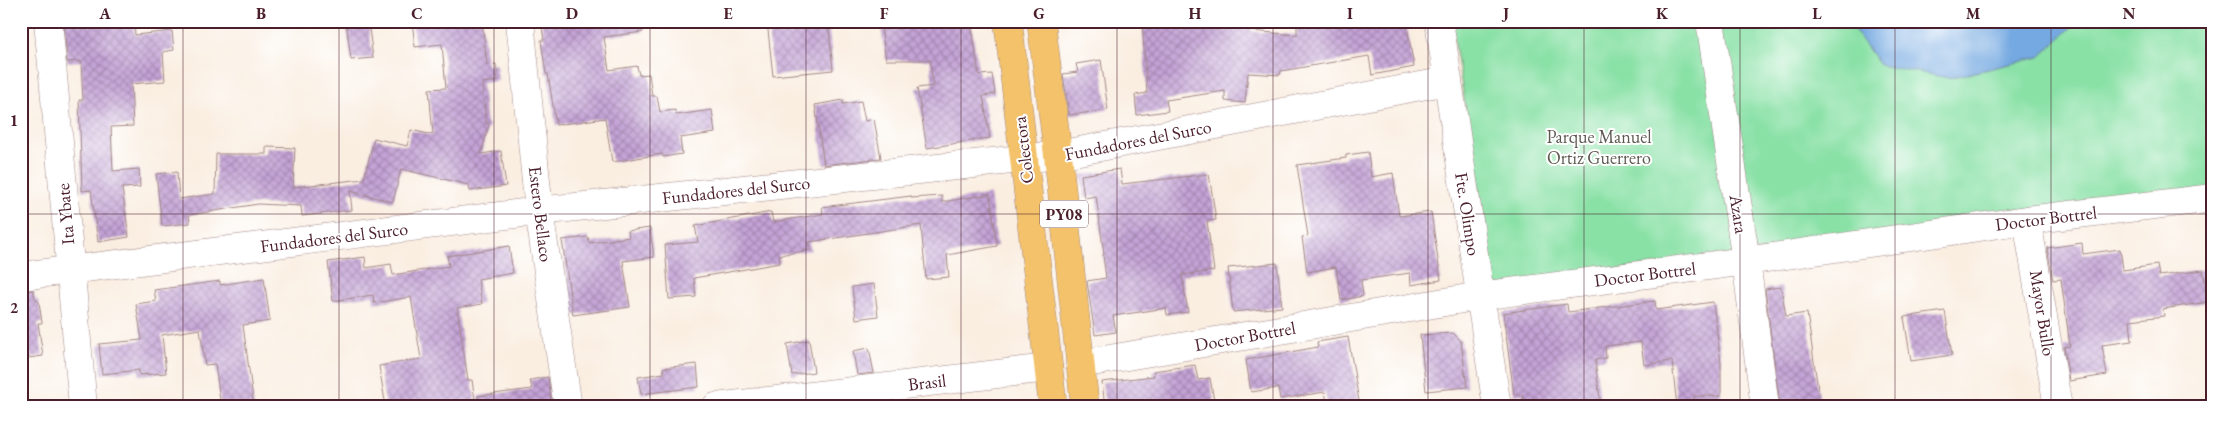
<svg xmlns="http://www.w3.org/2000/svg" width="2234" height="428" font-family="'EB Garamond',serif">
<defs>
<pattern id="building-cross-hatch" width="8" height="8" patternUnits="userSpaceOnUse" patternTransform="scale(1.25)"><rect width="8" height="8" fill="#c4a3d6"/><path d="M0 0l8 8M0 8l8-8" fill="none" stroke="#a184ae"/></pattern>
</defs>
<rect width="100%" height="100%" fill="#fff"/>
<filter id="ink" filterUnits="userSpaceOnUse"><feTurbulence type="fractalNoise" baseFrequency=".02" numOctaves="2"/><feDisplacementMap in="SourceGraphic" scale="10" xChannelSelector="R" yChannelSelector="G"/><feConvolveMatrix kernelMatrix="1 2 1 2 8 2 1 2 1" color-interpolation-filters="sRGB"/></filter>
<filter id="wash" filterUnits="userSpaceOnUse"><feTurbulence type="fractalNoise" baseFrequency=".0096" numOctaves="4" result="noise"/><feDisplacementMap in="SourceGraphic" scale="20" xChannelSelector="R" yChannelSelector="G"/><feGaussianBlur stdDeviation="1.12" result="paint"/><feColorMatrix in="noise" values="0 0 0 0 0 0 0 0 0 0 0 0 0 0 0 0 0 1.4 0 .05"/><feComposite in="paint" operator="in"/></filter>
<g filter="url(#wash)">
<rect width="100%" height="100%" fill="#faeee1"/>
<!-- green -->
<path fill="#89e1a6" stroke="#6a8068" d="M1451,21H2213V191L1495,286Z"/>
<!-- water -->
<path fill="#74a9e1" stroke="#5f6486" d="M1848,21H2078L2040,57L1949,78L1880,65Z"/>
<g id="blocks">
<!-- building -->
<path fill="url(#building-cross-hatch)" d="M64,21H134L135,35L172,31L174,50L163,52L165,81L131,84L133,126L111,127L113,171L139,169L140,187L122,188L129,237L98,242L91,190L82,191L79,100H83L81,61L67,62Z
M346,21H368L373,58L351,60Z
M412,21H482L487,65L496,64L498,81L482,83L486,123L489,124L481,154L501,151L506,186L470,191L469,185L401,169L393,202L350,191L352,210L302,216L301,206L258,204L189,215L190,223L162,226L156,174L177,172L179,199L215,194L216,154H266V147L295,148L293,187L364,179L374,138L407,146L411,130L433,135L429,89L446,88L442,44L415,47Z
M541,21H642L643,32L604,37L609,70L637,66L639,75L649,74L652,96H657L660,112L675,110L676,115L712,110L715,133L680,138L682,154L663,157L662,154L612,162L605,118L556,125L548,74H546L541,40H544Z
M767,21H828L833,70L773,76Z
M880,21H971L979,75L992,74L995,94L983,96L990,138L927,148L917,88L933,86L930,60H886Z
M1142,21H1252L1251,31L1297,35V21H1378L1379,24L1406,21L1414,67L1372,75L1369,56L1281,71L1280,75L1248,73L1245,103L1225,101V91L1166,100L1168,111L1137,115L1135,95L1147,93Z
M1101,60L1108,110L1069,115L1063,74L1078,72L1076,64Z
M843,100V104L861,101L865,121L874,119L881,158L824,165L815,105Z
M1368,152L1371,177L1393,173L1399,216L1431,212L1441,280L1411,285L1410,273L1361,280L1363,296L1341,300L1336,267L1307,272L1302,237L1308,236L1297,165L1346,158V155Z
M1120,169L1122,184L1209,174L1216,220L1207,221L1214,271L1182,275L1188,312L1167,315L1166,308L1113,316L1116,332L1095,335L1087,281L1106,278L1103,255L1104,254L1096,196L1084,198L1081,175Z
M990,194L997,246L947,255L949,277L926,279L921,225L809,242L811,250L779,255L780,263L694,278L696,297L669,299L665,245L698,242L695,226L771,212L773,222L823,214L822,207L911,196V198L942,196V202Z
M650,228L654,257L623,261L630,307L573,315L562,240L588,237L589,243L629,237L628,231Z
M2082,243L2083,254L2120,249L2123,270L2157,265L2159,276L2203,270L2208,302L2163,309L2164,316L2130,320L2132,341L2102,345L2107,375L2069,381L2064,347L2070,346L2061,279L2053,280L2047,248Z
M509,246L513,273L478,279L482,304L457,308L468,380H472L476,407H386L379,366L421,359L411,297L374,303L373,295L333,301L328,262L365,257L366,268L391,264L393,275L449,266L447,256Z
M1277,263L1282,307L1233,312L1228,268Z
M264,278L270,321L243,325L254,407H221L215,364L205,365L200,329L162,335L166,373L139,375V370L102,374L99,344L142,340L136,304L156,301L154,290L220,281V285Z
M874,284L878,316L856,319L852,287Z
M1781,287L1786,316L1807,313L1820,403L1780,407L1765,289Z
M33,290L35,298L39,302L42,323H38L43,356L21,359V291Z
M1655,301L1656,310L1713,302L1721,363V396H1694V407H1677L1672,361L1644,365L1641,342L1605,346L1606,358L1595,360L1601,407H1525L1523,394L1514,395L1503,313L1567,304L1568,312Z
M1945,311L1952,355L1911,361L1904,317Z
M1453,333L1461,341L1467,387L1426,391L1420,335Z
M1348,337L1360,407H1328L1325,392L1280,399L1278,388L1251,392L1246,360L1318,347L1317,342Z
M809,340L814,372L792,375L787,344Z
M869,348L874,373L857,375L853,351Z
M697,364L699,387L641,394L638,377L664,373L663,368Z
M1195,365L1198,380L1210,378L1215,407H1105L1102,382L1154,376L1153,371Z
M548,377L552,407H479L478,396L532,389L530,380Z"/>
</g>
</g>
<g filter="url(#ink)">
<use href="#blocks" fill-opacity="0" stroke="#a28686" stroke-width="1"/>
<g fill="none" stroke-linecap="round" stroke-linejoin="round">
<defs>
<path id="minor" d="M48,21L83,407
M520,21L539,211L568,407
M1439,21L1497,407
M1710,21L1746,261L1765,407
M2027,220L2058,407
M21,276L539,211L1058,155L1447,81
M1080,364L1480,296L1746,261L2027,220L2213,198
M716,407L1048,368"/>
<path id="major" d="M1008,21L1053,407"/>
<path id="highway" d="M1041,21L1058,155L1085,407"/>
</defs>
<!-- minor casing -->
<use href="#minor" stroke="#a28686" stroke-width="29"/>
<!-- major casing -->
<use href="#major" stroke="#a28686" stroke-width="29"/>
<!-- highway casing -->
<use href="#highway" stroke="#a28686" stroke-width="29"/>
<!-- minor -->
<use href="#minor" stroke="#fff" stroke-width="28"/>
<!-- major -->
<use href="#major" stroke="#f3c26a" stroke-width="28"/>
<!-- highway -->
<use href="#highway" stroke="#f3c26a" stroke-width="28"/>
</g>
</g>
<!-- grid -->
<path fill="none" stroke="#4a1f2b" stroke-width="1" stroke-opacity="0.55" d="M183,21V407M339,21V407M494,21V407M650,21V407M806,21V407M961,21V407M1117,21V407M1273,21V407M1428,21V407M1584,21V407M1740,21V407M1895,21V407M2051,21V407M21,214H2213"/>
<g text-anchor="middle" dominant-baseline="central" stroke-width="4" stroke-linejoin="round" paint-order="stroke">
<!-- shield labels -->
<rect fill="#fff" stroke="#80626b" stroke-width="1" x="1040" y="200.5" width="48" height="27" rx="4"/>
<g font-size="16" font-weight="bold" fill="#4a1f2b">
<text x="1064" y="214">PY08</text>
</g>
<!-- park labels -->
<g font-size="18" fill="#5d5950" stroke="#fff">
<text x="1599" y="136">Parque Manuel<tspan x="1599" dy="21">Ortiz Guerrero</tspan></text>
</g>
<!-- street labels -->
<g font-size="18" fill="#4a1f2b" stroke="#fff">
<text transform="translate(1138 140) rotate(-11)">Fundadores del Surco</text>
<text transform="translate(1023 150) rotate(-97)">Colectora</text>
<text transform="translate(736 190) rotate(-6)">Fundadores del Surco</text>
<text transform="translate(65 214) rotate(-95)">Ita Ybate</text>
<text transform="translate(541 214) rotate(83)">Estero Bellaco</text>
<text transform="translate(1468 214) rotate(81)">Fte. Olimpo</text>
<text transform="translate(1739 214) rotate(81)">Azara</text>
<text transform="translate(2046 218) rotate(-7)">Doctor Bottrel</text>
<text transform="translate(334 237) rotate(-7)">Fundadores del Surco</text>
<text transform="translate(1645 274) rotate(-7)">Doctor Bottrel</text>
<text transform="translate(2043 313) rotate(81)">Mayor Bullo</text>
<text transform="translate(1245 336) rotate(-10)">Doctor Bottrel</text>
<text transform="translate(927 382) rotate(-7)">Brasil</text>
</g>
</g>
<!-- margin -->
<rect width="2234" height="428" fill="none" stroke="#fff" stroke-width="55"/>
<rect x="28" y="28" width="2178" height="372" fill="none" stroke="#4a1f2b" stroke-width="2"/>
<g font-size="16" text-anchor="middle" font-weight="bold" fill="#4a1f2b">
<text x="105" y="19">A</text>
<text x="261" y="19">B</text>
<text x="417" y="19">C</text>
<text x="572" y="19">D</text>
<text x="728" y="19">E</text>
<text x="884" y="19">F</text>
<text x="1039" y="19">G</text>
<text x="1195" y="19">H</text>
<text x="1350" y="19">I</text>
<text x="1506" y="19">J</text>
<text x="1662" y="19">K</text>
<text x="1817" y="19">L</text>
<text x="1973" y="19">M</text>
<text x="2129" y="19">N</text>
<text x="14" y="126">1</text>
<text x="14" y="313">2</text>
</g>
</svg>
